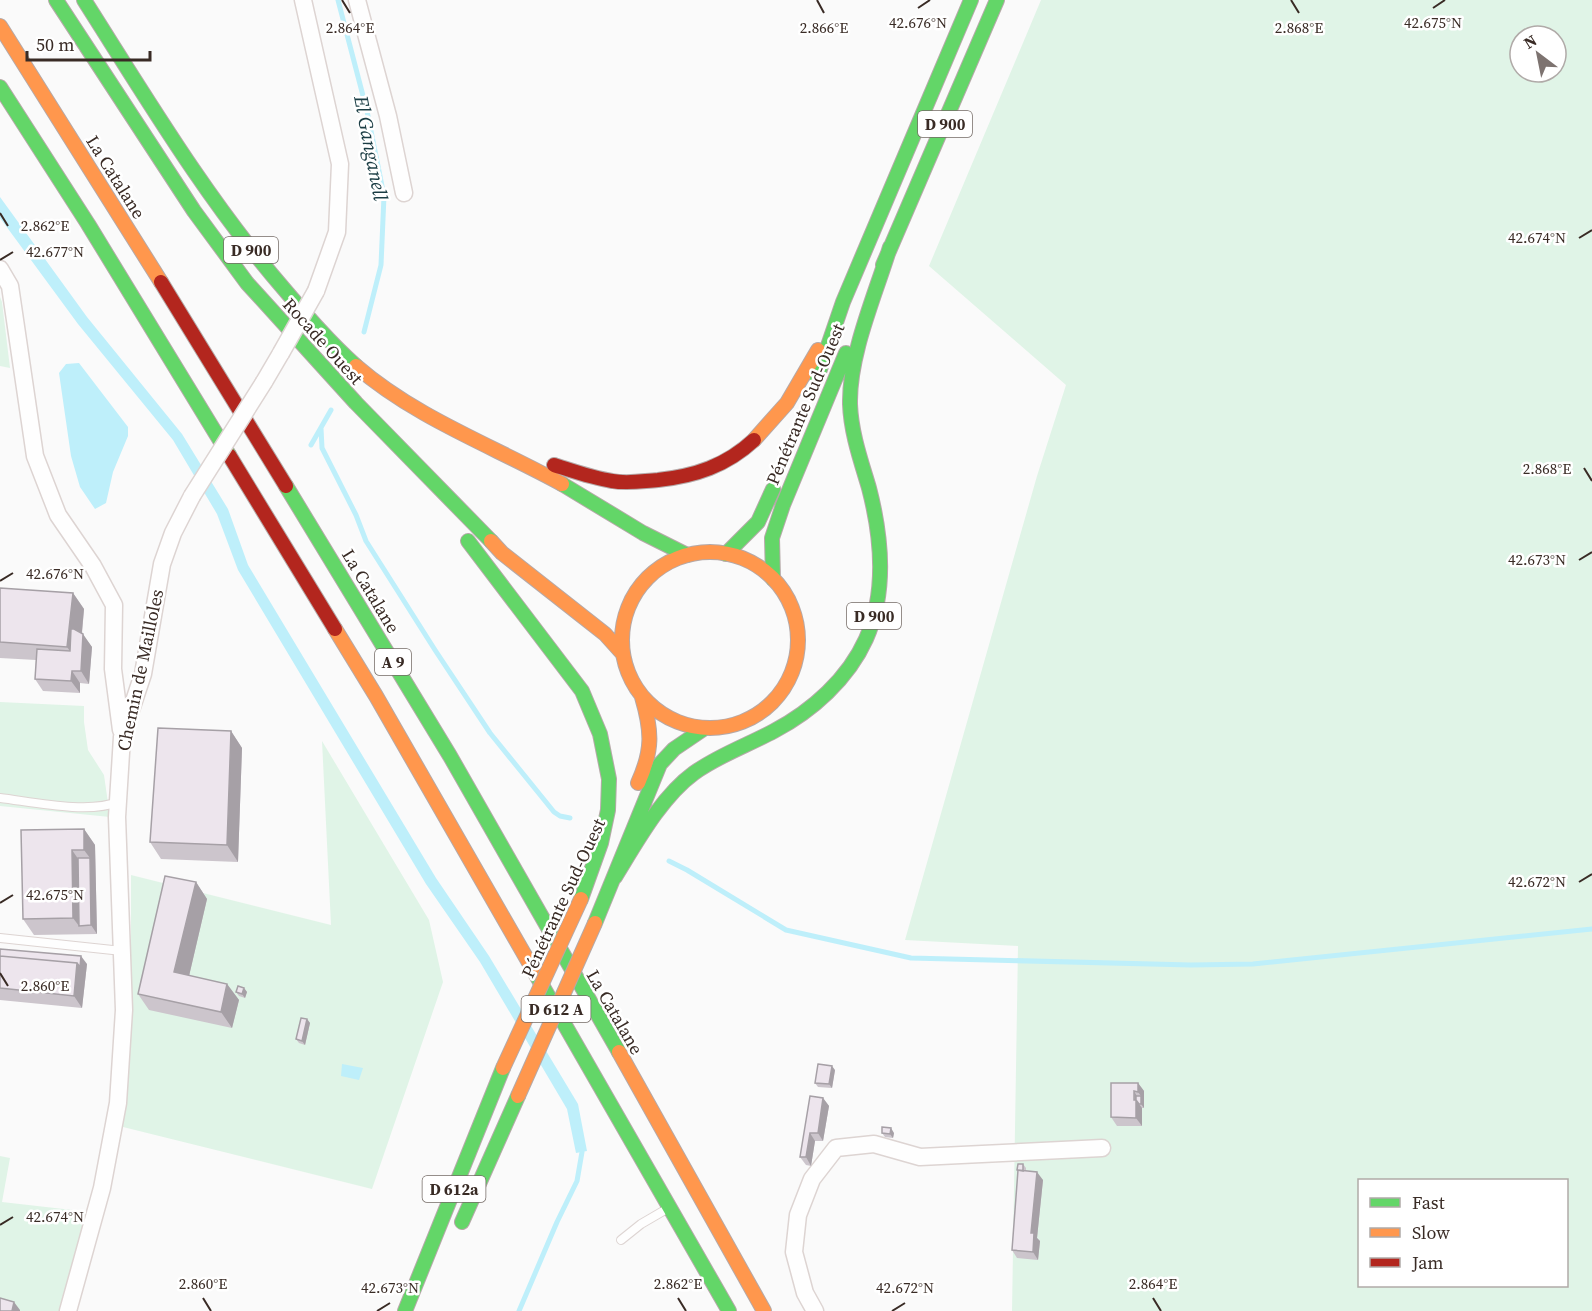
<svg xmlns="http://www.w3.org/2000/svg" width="1592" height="1311" font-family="'Source Serif 4',serif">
<rect width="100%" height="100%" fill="#fafafa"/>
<!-- green -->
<path fill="#e0f4e7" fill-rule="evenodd" d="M1041,0H1592V1311H1012L1018,946L905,940L1037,476L1066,385L929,266ZM1520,36H1556V72H1520ZM1360,1180H1566V1286H1360Z
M0,297L2,302L10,368L0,366Z
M0,702L84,706V722L88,750L104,775L110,817L0,806Z
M322,741L429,920L443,982L372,1189L123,1127L131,1002V875L331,925Z
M0,1156L10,1158L2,1202L90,1212L60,1311H0Z"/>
<!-- water -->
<path fill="#beeffa" d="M0,197L87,317L182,434L228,509L248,565L436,878L489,956L578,1104L587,1151L576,1153L567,1109L480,962L426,884L238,570L217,514L173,440L78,324L6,226L0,218Z
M79,363L128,427V436L113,472L106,503L95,509L80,487L71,456L59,373L66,364Z
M342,1064L363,1068L359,1080L341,1076Z"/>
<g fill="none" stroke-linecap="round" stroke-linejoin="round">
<!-- stream -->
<path stroke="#beeffa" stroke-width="5" d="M338,0L367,111L384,196L381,265L364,332
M321,428L322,448L356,515L366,541L435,650L490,733L554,812L560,816L570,818
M311,445L331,410
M669,861L687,870L786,930L911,958L1191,965L1253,964L1592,929
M519,1311L557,1222L577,1181L582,1152L581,1146"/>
<defs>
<path id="lane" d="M0,798C33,802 88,814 118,802
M0,938L122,951
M621,1240L641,1224L665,1210"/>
<path id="street" d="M303,0L340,164L337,232L316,291
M357,0L388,116L404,193
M0,269L10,286L35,456L58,515L93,566L114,605L113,669L121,730
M264,382L281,353
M68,1311L102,1188L118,1103L124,1010L117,817L122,737L143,674L162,564L173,533L192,496
M815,1311L805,1293L794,1252L798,1215L812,1179L836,1148L874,1144L920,1157L1102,1148"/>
<path id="fast" d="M56,0L194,211L247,283L356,403L491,541
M84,0C147,99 207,200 284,289C307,316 330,343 356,366
M0,87L88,224L229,455
M883,265L997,0
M817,378L843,302L971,0
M562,484L643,533L687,555
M286,486L450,756L619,1052
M468,541L582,691L600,734L609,779L608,810L601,843L581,899
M726,554L758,522L773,489
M773,579L772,538L783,505L846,353
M615,877C636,843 661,797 694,773C719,755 748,745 774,731C812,711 848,679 866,639C887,592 882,538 869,488C861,461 851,433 850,404C849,354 875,296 890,247
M595,923L660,764L674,749L705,728
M535,973L729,1311
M462,1222L518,1096
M405,1311L503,1068"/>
<path id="slow" d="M0,26L161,282
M356,366C416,418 493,446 562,484
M754,440L787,403L818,350
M491,541L502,553L605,634L623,654
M622 640a88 88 0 1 1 176 0a88 88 0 1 1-176 0Z
M335,629L376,696L535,973
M638,783C653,750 652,731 642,697
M619,1052L764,1311"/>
<path id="jam" d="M161,282L286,486
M229,455L335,629
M554,465C573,471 592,478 612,481C628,484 642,481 658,480C695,476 726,466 754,440"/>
</defs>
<!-- lane casing -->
<use href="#lane" stroke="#ddd4d2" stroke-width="10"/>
<!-- street casing -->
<use href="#street" stroke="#ddd4d2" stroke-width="19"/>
<!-- fast casing -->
<use href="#fast" stroke="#b5a9a8" stroke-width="16"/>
<!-- slow casing -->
<use href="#slow" stroke="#b5a9a8" stroke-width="16"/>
<!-- jam casing -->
<use href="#jam" stroke="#b5a9a8" stroke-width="16"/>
<!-- lane -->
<use href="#lane" stroke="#fefefe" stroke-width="8"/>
<!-- street -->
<use href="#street" stroke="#fefefe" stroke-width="16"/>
<!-- fast -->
<use href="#fast" stroke="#63d668" stroke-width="14"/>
<!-- slow -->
<use href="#slow" stroke="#ff974d" stroke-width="14"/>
<!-- jam -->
<use href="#jam" stroke="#b3261e" stroke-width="14"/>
<defs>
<path id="street-bridge" d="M281,353L316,291
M192,496L264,382"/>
<path id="slow-bridge" d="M503,1068L581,899
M518,1096L595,923"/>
</defs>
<!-- street-bridge casing -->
<use href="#street-bridge" stroke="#ddd4d2" stroke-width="19" stroke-linecap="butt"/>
<!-- slow-bridge casing -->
<use href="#slow-bridge" stroke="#b5a9a8" stroke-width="16" stroke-linecap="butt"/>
<!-- street-bridge -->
<use href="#street-bridge" stroke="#fefefe" stroke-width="16"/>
<!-- slow-bridge -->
<use href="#slow-bridge" stroke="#ff974d" stroke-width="14"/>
</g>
<!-- wall -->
<path fill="#ccc5cc" d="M0,588L73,593L84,609L82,634L92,647L89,684L80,683V693L43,691L35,679L36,660L0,658Z
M231,731L242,748L238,862L161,859L150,842Z
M84,829L95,845L97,934L34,935L23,919Z
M196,882L207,899L189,976L227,984L239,1000L232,1028L149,1010L138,994Z
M0,949L87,964L82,1008L0,1000Z
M244,988L247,992L245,998L239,996L236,992Z
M307,1019L310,1023L305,1045L299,1043L296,1039Z
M835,1070L832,1088L818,1087L815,1083Z
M1138,1083L1144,1091V1108H1142V1126H1117L1111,1117Z
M823,1098L829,1106L823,1141H815L811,1166L806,1165L800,1157Z
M882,1133H894L893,1138L885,1137Z
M1023,1164L1026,1168V1171L1043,1180L1037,1238L1040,1241L1038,1260L1017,1258L1012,1250L1018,1172L1017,1170Z"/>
<!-- shaded-wall -->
<path fill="#a6a0a6" d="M73,593L84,609L79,663L67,647Z
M83,634L92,647L89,684L81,671Z
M72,671L80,683V693L71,681Z
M231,731L242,748L238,862L227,845Z
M84,829L95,845L97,934L91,925L90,858L84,850Z
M72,850L83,866L79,926L73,918Z
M196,882L207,899L186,989L174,972Z
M81,956L87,964L82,1008L74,996L77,963Z
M227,984L239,1000L232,1028L221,1012Z
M244,988L247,992L245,998L242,994Z
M307,1019L310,1023L305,1045L302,1041Z
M832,1066L835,1070L832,1088L829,1084Z
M1138,1083L1144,1091V1108L1141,1104V1096L1138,1092Z
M1134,1091L1139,1100V1104L1142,1108V1126L1136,1118Z
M823,1098L829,1106L823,1141L818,1133Z
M891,1128L894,1133L893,1138L890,1134Z
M810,1133L815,1141L811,1166L806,1157Z
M1037,1172L1043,1180L1037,1238L1040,1241L1038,1260L1033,1252L1031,1233Z
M14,1302L20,1310V1311H12Z"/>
<!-- building -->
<path fill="#ede5ed" stroke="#a6a0a6" stroke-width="1.5" d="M0,588L73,593L67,647L0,642Z
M71,629H74L83,634L81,671H72L71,681L35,679L37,649L70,651Z
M158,728L231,731L227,845L150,842Z
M84,829V850H72L73,918L23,919L21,830Z
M78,858H90L91,925L79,926Z
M165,876L196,882L174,972L227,984L221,1012L138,994Z
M0,949L81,956L80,967L77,963L0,956Z
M0,956L77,963L74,996L0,988Z
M238,986L244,988L242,994L236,992Z
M301,1018L307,1019L302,1041L296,1039Z
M818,1064L832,1066L829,1084L815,1083Z
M1111,1083H1138V1092L1134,1091V1100H1136V1118L1111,1117Z
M810,1096L823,1098L818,1133H810L806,1157H800Z
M1136,1096H1141V1104H1139L1136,1100Z
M882,1127L891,1128L890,1134L882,1133Z
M1018,1164H1023V1171L1017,1170Z
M1018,1170L1037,1172L1031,1233H1034L1033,1252L1012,1250Z
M0,1298L14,1302L12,1311H0Z"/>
<!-- ticks -->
<path fill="none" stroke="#392b25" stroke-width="2" d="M342,0L350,13M817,0L824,13M1291,0L1299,13M918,8L930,0M1433,8L1445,0M0,213L8,226M1579,238L1592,230M0,260L13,252M1584,468L1592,481M1579,560L1592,552M0,581L13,573M1579,882L1592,874M0,903L13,895M0,973L8,986M0,1225L13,1217M203,1298L211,1311M678,1298L686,1311M1153,1298L1161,1311M377,1311L390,1303M892,1311L905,1303"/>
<g text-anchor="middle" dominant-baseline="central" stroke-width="5" stroke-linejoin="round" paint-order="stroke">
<!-- shield labels -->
<g fill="#fff" stroke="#746b66" stroke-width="1.5">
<rect x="918" y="111" width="54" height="26" rx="4.5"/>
<rect x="224" y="237" width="54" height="26" rx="4.5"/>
<rect x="847" y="603" width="54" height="26" rx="4.5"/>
<rect x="375" y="649" width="36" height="26" rx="4.5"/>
<rect x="521.5" y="996" width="69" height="26" rx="4.5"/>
<rect x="422.5" y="1176" width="63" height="26" rx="4.5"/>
</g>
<g font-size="16" font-weight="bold" fill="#392b25">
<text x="945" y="124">D 900</text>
<text x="251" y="250">D 900</text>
<text x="874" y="616">D 900</text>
<text x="393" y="662">A 9</text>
<text x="556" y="1009">D 612 A</text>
<text x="454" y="1189">D 612a</text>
</g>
<!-- street labels -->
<g font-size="18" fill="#392b25" stroke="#fff">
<text transform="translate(116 177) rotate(58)">La Catalane</text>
<text transform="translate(323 341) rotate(48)">Rocade Ouest</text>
<text transform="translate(805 404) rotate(-67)">Pénétrante Sud-Ouest</text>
<text transform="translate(371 591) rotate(59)">La Catalane</text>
<text transform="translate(140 670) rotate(-78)">Chemin de Mailloles</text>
<text transform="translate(563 898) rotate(-65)">Pénétrante Sud-Ouest</text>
<text transform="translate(615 1012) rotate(60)">La Catalane</text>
</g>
<!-- water labels -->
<g font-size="20" font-style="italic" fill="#1b3d44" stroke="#fff">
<text transform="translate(371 148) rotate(79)">El Ganganell</text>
</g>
</g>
<g font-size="15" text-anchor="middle" fill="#392b25" stroke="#fff" stroke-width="5" stroke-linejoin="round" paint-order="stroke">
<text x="918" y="28">42.676°N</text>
<text x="1433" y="28">42.675°N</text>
<text x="824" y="33">2.866°E</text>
<text x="350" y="33">2.864°E</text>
<text x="1299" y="33">2.868°E</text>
<text x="45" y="231">2.862°E</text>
<text x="1537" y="243">42.674°N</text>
<text x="55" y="257">42.677°N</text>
<text x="1547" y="474">2.868°E</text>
<text x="1537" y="565">42.673°N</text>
<text x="55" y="579">42.676°N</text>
<text x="1537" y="887">42.672°N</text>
<text x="55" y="900">42.675°N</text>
<text x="45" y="991">2.860°E</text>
<text x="55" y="1222">42.674°N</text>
<text x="203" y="1289">2.860°E</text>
<text x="678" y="1289">2.862°E</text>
<text x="1153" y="1289">2.864°E</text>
<text x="390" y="1293">42.673°N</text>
<text x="905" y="1293">42.672°N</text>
</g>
<!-- legend -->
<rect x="1358" y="1179" width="210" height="108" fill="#ffffff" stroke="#b0aaa8" stroke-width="1.5"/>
<rect x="1370" y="1198" width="30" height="9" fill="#63d668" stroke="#b0aaa8" stroke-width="1.5"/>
<text x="1412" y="1209" font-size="18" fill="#392b25">Fast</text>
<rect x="1370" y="1228" width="30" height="9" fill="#ff974d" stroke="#b0aaa8" stroke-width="1.5"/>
<text x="1412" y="1239" font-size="18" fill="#392b25">Slow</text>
<rect x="1370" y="1258" width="30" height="9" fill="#b3261e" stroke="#b0aaa8" stroke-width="1.5"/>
<text x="1412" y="1269" font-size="18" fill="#392b25">Jam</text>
<!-- north arrow -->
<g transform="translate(1538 54) rotate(328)"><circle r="28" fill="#ffffff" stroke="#b0aaa8" stroke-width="1.5"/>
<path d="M0-4.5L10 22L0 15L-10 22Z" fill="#7d7370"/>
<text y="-9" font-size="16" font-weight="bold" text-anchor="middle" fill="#392b25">N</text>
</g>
<!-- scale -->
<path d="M27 51v9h123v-9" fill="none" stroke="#392b25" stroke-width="3"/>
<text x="36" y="51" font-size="18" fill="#392b25" stroke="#ffffff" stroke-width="4.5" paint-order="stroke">50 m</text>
</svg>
